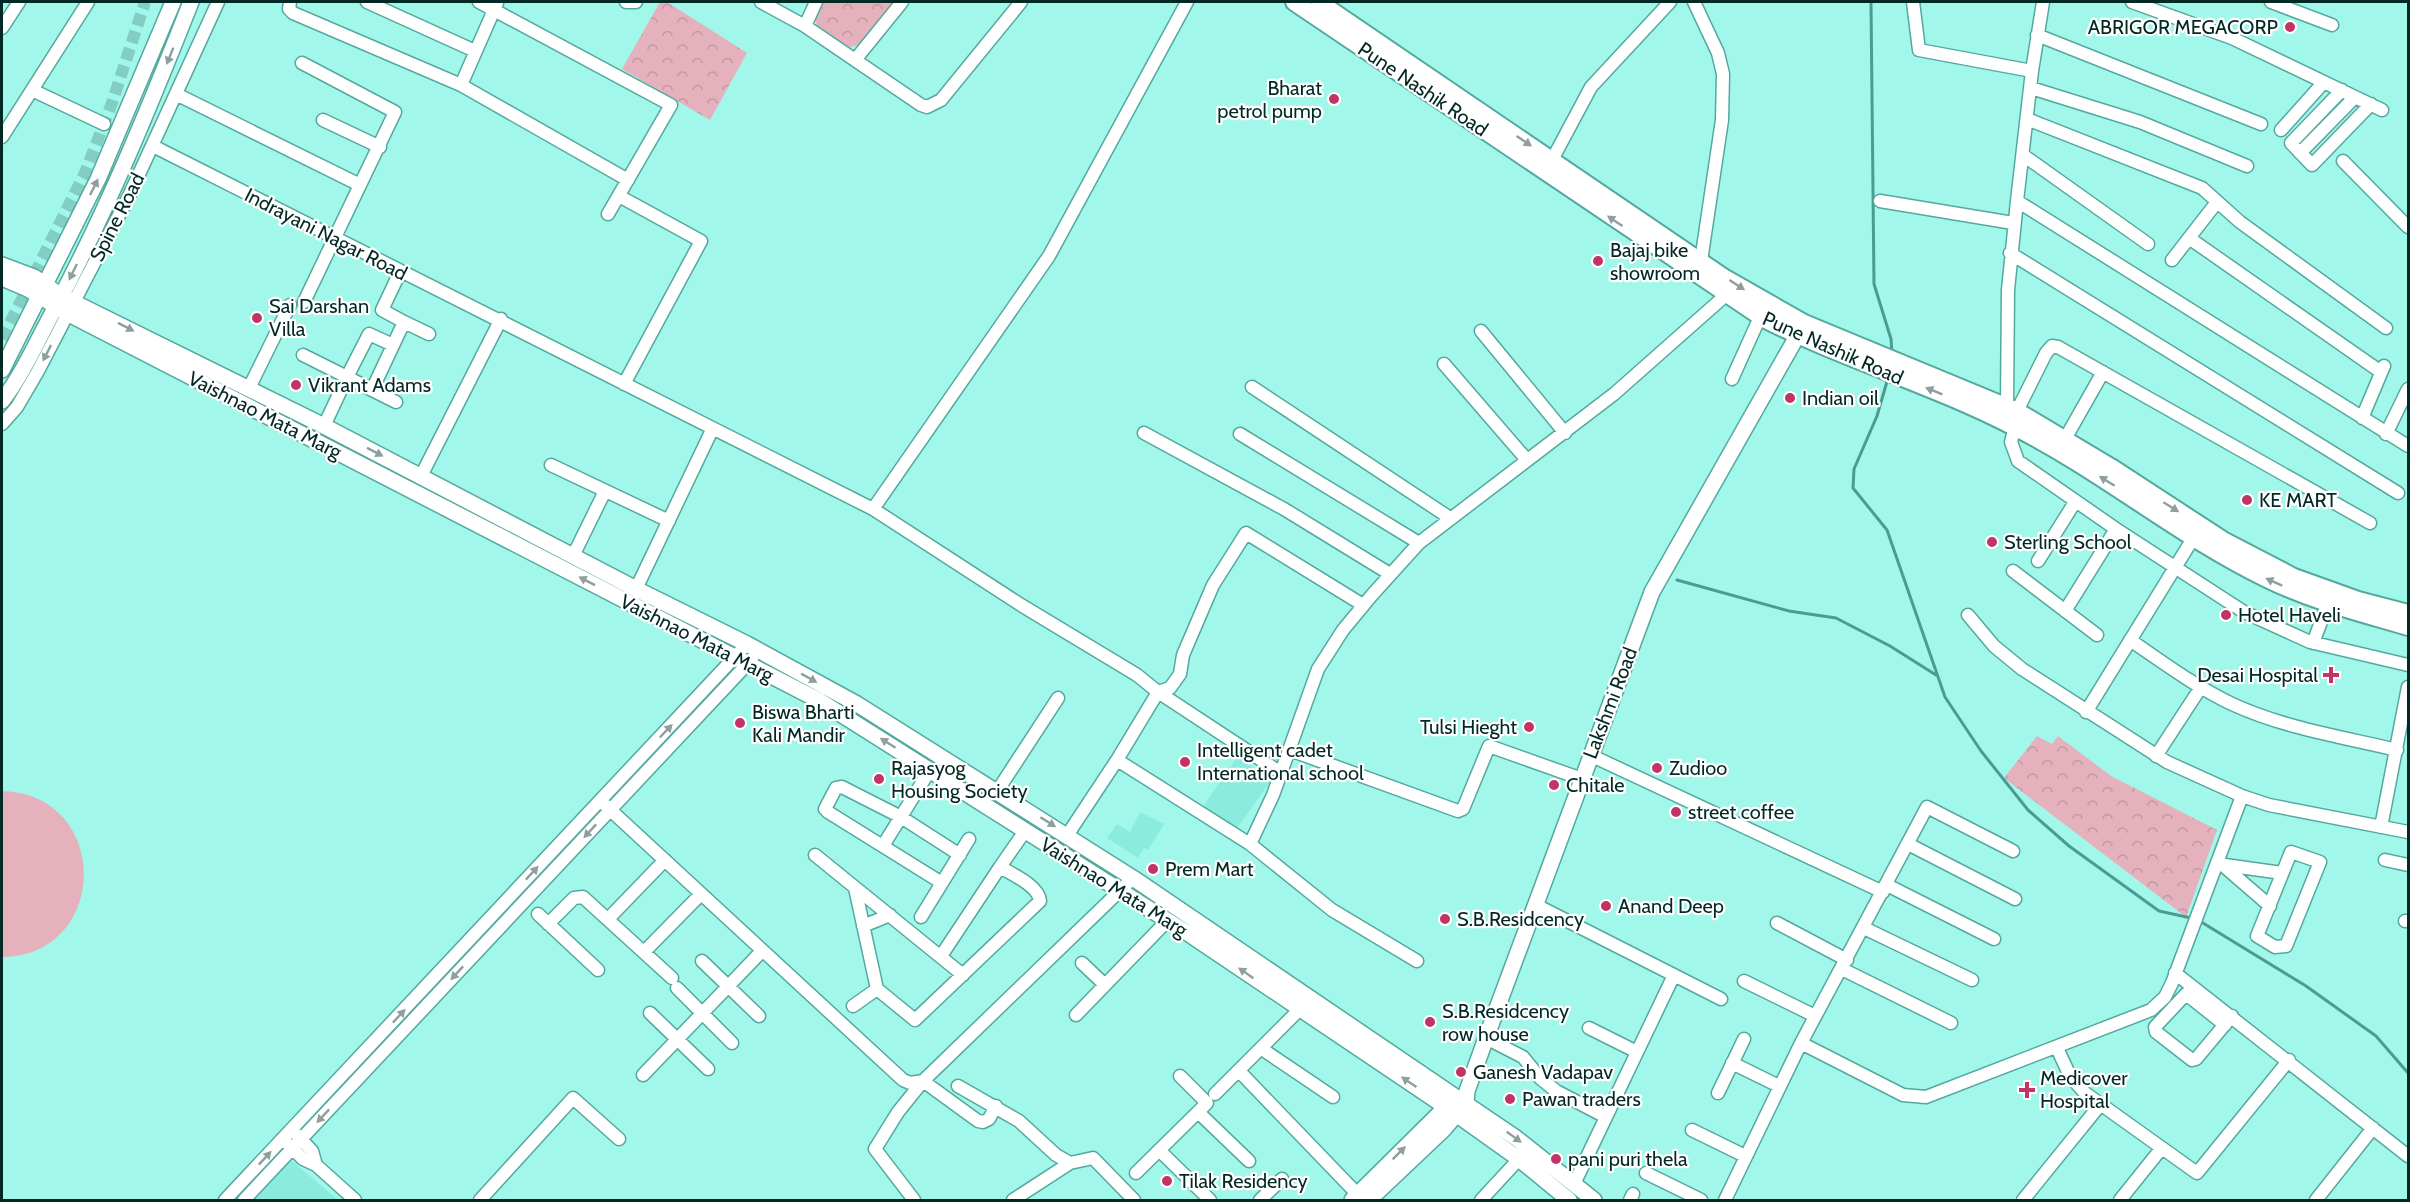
<svg xmlns="http://www.w3.org/2000/svg" width="2410" height="1202" font-family="Cabin,sans-serif">
<defs>
<pattern id="forest-crowns" width="20" height="18" patternUnits="userSpaceOnUse" patternTransform="scale(1.5)"><rect width="20" height="18" fill="#e4b1bc"/><path d="M2 6a3 3 0 1 1 6 0M12 15a3 3 0 1 1 6 0" fill="none" stroke="#c298a1"/></pattern>
</defs>
<rect width="100%" height="100%" fill="#a2f7eb"/>
<!-- built -->
<path fill="#8bebde" d="M1237,757L1272,779L1236,830L1202,808Z
M1140,812L1164,824L1148,850L1144,848L1138,858L1107,838L1117,824L1130,832Z
M291,1160L338,1200H254Z"/>
<!-- forest -->
<path fill="url(#forest-crowns)" d="M660,2H667L747,53L710,120L622,69Z
M823,2H897C885,16 868,48 847,47L817,27L815,16Z
M2037,736L2052,744L2058,736L2111,776L2217,830L2186,917L2004,778Z"/>
<!-- garden -->
<path fill="#e4b1bc" d="M2,791C112,794 110,956 2,957Z"/>
<g fill="none" stroke-linecap="round" stroke-linejoin="round">
<!-- stream -->
<path stroke="#4a9c92" stroke-width="3" d="M1871,3L1874,284L1891,339L1892,354
M1888,378L1877,416L1854,469L1853,488L1887,530L1945,697L1981,751L2028,810L2069,846L2159,911L2191,918
M1677,580L1789,611L1836,618L1890,646L1936,675
M2198,920L2306,986L2376,1036L2408,1073"/>
<!-- minor-tunnel -->
<path stroke="#82cec3" stroke-width="12" stroke-dasharray="12 6" stroke-linecap="butt" d="M2,339L85,173L112,103L145,2"/>
<defs>
<path id="minor" d="M290,2L289,9L293,13L461,85L497,3
M367,2L475,51
M479,2L671,105L608,214
M626,2H636
M761,2L805,26L921,105L927,107L941,100L1021,2
M1694,2L1718,53L1723,74L1722,120L1701,261
M1913,2L1919,50L2032,71
M2043,2L2032,71L2017,201L2408,446
M2132,2L2232,38L2382,110
M2271,2L2332,25
M805,26L816,2
M2,28L19,2
M2037,35L2261,124
M855,60L902,2
M302,63L395,112L304,302
M461,85L628,180
M2031,88L2140,122L2247,166
M32,90L104,124
M2342,90L2291,143L2312,165L2371,104
M176,94L360,185
M2027,119L2202,188L2240,222L2386,328
M323,120L380,147
M2281,130L2324,82
M2,137L88,2
M153,146L873,509L1021,605L1137,675L1158,692L1117,760
M2300,153L2355,97
M2023,155L2148,244
M1552,160L1591,87L1670,2
M2343,161L2408,227
M619,196L701,241L624,384
M1880,201L2013,223
M2217,202L2189,238L2381,372
M2010,253L2398,493
M2172,260L2189,238
M404,322L429,334
M1481,331L1565,433
M303,355L347,377L369,334L393,345
M1444,364L1527,460
M1732,379L1760,317
M1252,387L1450,518
M249,388L290,305
M372,390L396,402
M2007,406L2008,290L2017,201
M2017,411L2046,353L2052,346L2058,347L2370,523
M2362,418L2384,366
M2,424L17,407L38,371L129,196L218,2
M324,426L347,377L372,390L404,322L382,310L400,272
M2015,427L2011,442L2018,461L2116,529L2244,612L2310,642L2408,665
M1144,433L1284,509L1390,574
M1240,434L1419,543
M2386,434L2408,389
M2065,439L2103,372
M551,465L669,521
M421,476L501,319
M873,509L1049,256L1187,2
M573,556L605,491
M2038,561L2075,502
M2013,571L2097,635
M636,589L712,430
M2065,611L2116,529
M1968,615L1994,646L2022,669L2167,762L2242,796L2269,805L2408,832
M2130,640C2164,663 2196,687 2232,704C2284,728 2342,737 2397,750
M2313,643L2328,603
M1158,692L1170,688L1180,674L1183,655L1213,585L1246,533L1363,605
M1158,692L1281,773
M2086,712L2197,532
M1290,750L1458,811L1463,809L1489,746L1582,779
M1590,755L1883,892
M2156,756L2201,687
M998,790L1058,698
M605,805L903,1080L910,1083L923,1081L1133,878
M2381,827L2408,687
M1068,834L1117,760L1250,844L1332,910L1417,961
M884,844L930,770
M1250,844L1273,795L1318,669L1343,630L1372,595L1419,543L1614,394L1726,295
M1908,844L2015,899
M2291,852L2320,862L2286,946L2275,947L2257,936Z
M815,855L963,975
M2385,860L2408,865
M2218,861L2270,906
M2225,865L2282,873
M942,883L828,812L825,809L836,788L842,787L901,817L960,855
M1887,885L1994,939
M855,888L877,989L915,1020L1040,901C1039,886 1012,874 1000,867L1025,831
M1536,905L1721,999
M538,914L598,970
M921,917L969,839
M608,919L665,860
M2405,921H2408
M1777,923L1847,960
M548,924L574,898L583,897L672,978
M863,926L890,915
M1864,928L1972,980
M644,952L701,894
M941,956L1000,867
M702,961L759,1016
M1082,963L1105,985
M1842,969L1951,1023
M2175,973L2408,1156
M1744,981L1815,1016
M677,988L732,1043
M853,1006L877,989
M650,1013L708,1069
M1076,1015L1167,921
M2225,1025L2186,994L2155,1027L2156,1032L2192,1060L2196,1059L2232,1016
M1589,1028L1637,1052
M1486,1038L1523,1057L1540,1078L1556,1091L1606,1117
M1801,1043L1903,1095L1926,1097L2151,1010L2165,997L2172,983L2242,796
M2057,1048L2070,1076L2085,1093L2197,1173L2289,1060
M1262,1049L1333,1097
M1732,1063L1779,1086
M1240,1072L1363,1200
M643,1075L762,951
M958,1086L1019,1121L1056,1155L1070,1163L1093,1158L1134,1200
M1718,1093L1744,1039
M1215,1094L1299,1010
M1198,1112L1249,1161
M1692,1130L1745,1156
M296,1134L312,1151L316,1165
M288,1144L303,1159L316,1165L355,1200
M1159,1150L1210,1200
M1136,1173L1207,1103L1180,1076
M1646,1173L1701,1200
M1574,1184L1674,975
M225,1200L747,644
M244,1200L752,659
M480,1200L573,1098L619,1139
M914,1200L875,1149L898,1112L923,1081L978,1121L983,1122L989,1119L996,1106
M1013,1200L1070,1163
M1260,1200L1282,1179
M1481,1200L1519,1159
M1630,1200L1633,1194
M1725,1200L1801,1043L1927,807L2013,851
M2023,1200L2100,1105
M2120,1200L2161,1149
M2316,1200L2373,1128"/>
<path id="major" d="M2,265L34,277L61,296L324,426L636,589L747,644L857,704L1133,878L1516,1138L1594,1200
M2,278L28,289L67,313L820,701L1192,936L1446,1107L1519,1159L1569,1200
M2,370L98,179L173,2
M2,401C23,374 37,341 54,310C107,211 150,106 191,2
M1352,1200L1453,1100
M1369,1200L1444,1129L1466,1103L1467,1091L1486,1038L1652,592L1804,324"/>
<path id="highway" d="M1294,2L1764,319C1845,360 1933,385 2014,427C2102,471 2178,536 2267,579C2312,601 2361,613 2408,627
M1319,2L1725,278L1804,323L2017,411L2111,467L2223,540L2294,577L2358,600L2408,613"/>
</defs>
<!-- minor casing -->
<use href="#minor" stroke="#54a99e" stroke-width="15"/>
<!-- major casing -->
<use href="#major" stroke="#54a99e" stroke-width="18"/>
<!-- highway casing -->
<use href="#highway" stroke="#54a99e" stroke-width="20"/>
<!-- minor -->
<use href="#minor" stroke="#fff" stroke-width="12"/>
<!-- major -->
<use href="#major" stroke="#fff" stroke-width="15"/>
<!-- highway -->
<use href="#highway" stroke="#fff" stroke-width="16"/>
</g>
<!-- one-way arrows -->
<defs><path id="oneway-solid" d="M-6-.8H1V-3.2L6.5 0L1 3.2V.8H-6Z" transform="scale(1.5)"/></defs>
<g fill="#8e9f9d">
<use href="#oneway-solid" transform="translate(170 56) rotate(112)"/>
<use href="#oneway-solid" transform="translate(1524 141) rotate(34)"/>
<use href="#oneway-solid" transform="translate(94 187) rotate(-64)"/>
<use href="#oneway-solid" transform="translate(1615 221) rotate(-146)"/>
<use href="#oneway-solid" transform="translate(73 272) rotate(116)"/>
<use href="#oneway-solid" transform="translate(1737 285) rotate(33)"/>
<use href="#oneway-solid" transform="translate(126 327) rotate(27)"/>
<use href="#oneway-solid" transform="translate(47 353) rotate(117)"/>
<use href="#oneway-solid" transform="translate(1934 391) rotate(-158)"/>
<use href="#oneway-solid" transform="translate(375 452) rotate(27)"/>
<use href="#oneway-solid" transform="translate(2107 481) rotate(-148)"/>
<use href="#oneway-solid" transform="translate(2171 507) rotate(32)"/>
<use href="#oneway-solid" transform="translate(587 581) rotate(-153)"/>
<use href="#oneway-solid" transform="translate(2274 582) rotate(-156)"/>
<use href="#oneway-solid" transform="translate(809 678) rotate(29)"/>
<use href="#oneway-solid" transform="translate(666 731) rotate(-46)"/>
<use href="#oneway-solid" transform="translate(888 743) rotate(-148)"/>
<use href="#oneway-solid" transform="translate(1048 822) rotate(32)"/>
<use href="#oneway-solid" transform="translate(590 831) rotate(133)"/>
<use href="#oneway-solid" transform="translate(532 873) rotate(-47)"/>
<use href="#oneway-solid" transform="translate(457 973) rotate(133)"/>
<use href="#oneway-solid" transform="translate(1246 973) rotate(-145)"/>
<use href="#oneway-solid" transform="translate(399 1016) rotate(-47)"/>
<use href="#oneway-solid" transform="translate(1409 1082) rotate(-146)"/>
<use href="#oneway-solid" transform="translate(323 1116) rotate(133)"/>
<use href="#oneway-solid" transform="translate(1514 1137) rotate(36)"/>
<use href="#oneway-solid" transform="translate(1399 1153) rotate(-45)"/>
<use href="#oneway-solid" transform="translate(265 1158) rotate(-47)"/>
</g>
<!-- markers -->
<g fill="#c13465" stroke="#fff" stroke-width="2">
<circle cx="2290" cy="27" r="6"/>
<circle cx="1334" cy="99" r="6"/>
<circle cx="1598" cy="261" r="6"/>
<circle cx="257" cy="318" r="6"/>
<circle cx="296" cy="385" r="6"/>
<circle cx="1790" cy="398" r="6"/>
<circle cx="2247" cy="500" r="6"/>
<circle cx="1992" cy="542" r="6"/>
<circle cx="2226" cy="615" r="6"/>
<path d="M2328 666h6v6h6v6h-6v6h-6v-6h-6v-6h6z"/>
<circle cx="740" cy="723" r="6"/>
<circle cx="1529" cy="727" r="6"/>
<circle cx="1185" cy="762" r="6"/>
<circle cx="1657" cy="768" r="6"/>
<circle cx="879" cy="779" r="6"/>
<circle cx="1554" cy="785" r="6"/>
<circle cx="1676" cy="812" r="6"/>
<circle cx="1153" cy="869" r="6"/>
<circle cx="1606" cy="906" r="6"/>
<circle cx="1445" cy="919" r="6"/>
<circle cx="1430" cy="1022" r="6"/>
<circle cx="1461" cy="1072" r="6"/>
<path d="M2024 1081h6v6h6v6h-6v6h-6v-6h-6v-6h6z"/>
<circle cx="1510" cy="1099" r="6"/>
<circle cx="1556" cy="1159" r="6"/>
<circle cx="1167" cy="1181" r="6"/>
</g>
<g text-anchor="middle" dominant-baseline="central" stroke-width="4.5" stroke-linejoin="round" paint-order="stroke">
<!-- poi labels -->
<g font-size="20" fill="#032925" stroke="#fff" text-anchor="start">
<text x="2278" y="27" text-anchor="end">ABRIGOR MEGACORP</text>
<text x="1322" y="88" text-anchor="end">Bharat<tspan x="1322" dy="23">petrol pump</tspan></text>
<text x="1610" y="250">Bajaj bike<tspan x="1610" dy="23">showroom</tspan></text>
<text x="269" y="306">Sai Darshan<tspan x="269" dy="23">Villa</tspan></text>
<text x="308" y="385">Vikrant Adams</text>
<text x="1802" y="398">Indian oil</text>
<text x="2259" y="500">KE MART</text>
<text x="2004" y="542">Sterling School</text>
<text x="2238" y="615">Hotel Haveli</text>
<text x="2318" y="675" text-anchor="end">Desai Hospital</text>
<text x="752" y="712">Biswa Bharti<tspan x="752" dy="23">Kali Mandir</tspan></text>
<text x="1517" y="727" text-anchor="end">Tulsi Hieght</text>
<text x="1197" y="750">Intelligent cadet<tspan x="1197" dy="23">International school</tspan></text>
<text x="891" y="768">Rajasyog<tspan x="891" dy="23">Housing Society</tspan></text>
<text x="1669" y="768">Zudioo</text>
<text x="1566" y="785">Chitale</text>
<text x="1688" y="812">street coffee</text>
<text x="1165" y="869">Prem Mart</text>
<text x="1618" y="906">Anand Deep</text>
<text x="1457" y="919">S.B.Residcency</text>
<text x="1442" y="1011">S.B.Residcency<tspan x="1442" dy="23">row house</tspan></text>
<text x="1473" y="1072">Ganesh Vadapav</text>
<text x="2040" y="1078">Medicover<tspan x="2040" dy="23">Hospital</tspan></text>
<text x="1522" y="1099">Pawan traders</text>
<text x="1568" y="1159">pani puri thela</text>
<text x="1179" y="1181">Tilak Residency</text>
</g>
<!-- street labels -->
<g font-size="20" fill="#032925" stroke="#fff">
<text transform="translate(1423 89) rotate(34)">Pune Nashik Road</text>
<text transform="translate(117 217) rotate(-63)">Spine Road</text>
<text transform="translate(326 234) rotate(27)">Indrayani Nagar Road</text>
<text transform="translate(1833 348) rotate(24)">Pune Nashik Road</text>
<text transform="translate(265 415) rotate(27)">Vaishnao Mata Marg</text>
<text transform="translate(697 638) rotate(27)">Vaishnao Mata Marg</text>
<text transform="translate(1610 703) rotate(-69)">Lakshmi Road</text>
<text transform="translate(1114 887) rotate(32)">Vaishnao Mata Marg</text>
</g>
</g>
<!-- border -->
<rect width="2410" height="1202" fill="none" stroke="#032925" stroke-width="6"/>
</svg>
